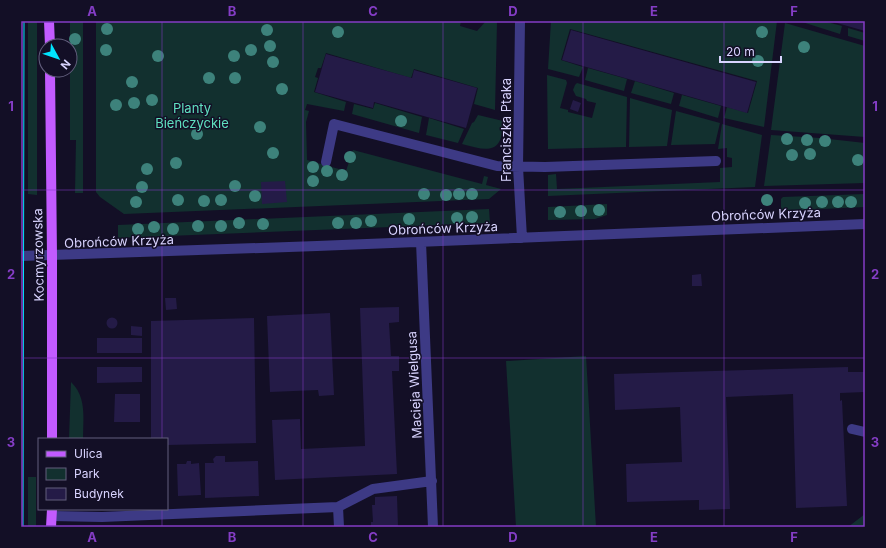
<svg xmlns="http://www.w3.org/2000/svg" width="886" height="548" font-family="Inter,sans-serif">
<rect width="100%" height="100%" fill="#130f26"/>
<!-- green -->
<path fill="#12302f" d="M28,21H37V195L28,194Z
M70,21H83V193H75L76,140H70Z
M96,21H461L460,26L477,31L486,21H496L497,22L495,110L474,104L478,88L414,69L411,78L326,53L321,68H318L315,77L318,78L314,92L346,102L344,111L307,104L305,110L309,111L306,122L307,160L346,171L353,150L482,184L484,176L488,177L486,185L501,189L489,199L124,214L100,197L96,192Z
M551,21H777L764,127L724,118L727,107L748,113L757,81L570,29L561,60L583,67L579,77L548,69Z
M799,21H823L842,26L840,34Z
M785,23L865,46V137L771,130Z
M848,28L865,33V41L848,36Z
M588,68L627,79L624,91L585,80Z
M547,75L566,80L567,83L560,108L568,110V112L592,118L596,103L587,101L586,99L576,96L573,90L575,85L577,83L627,97L626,147L548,149Z
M635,81L674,93L671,104L631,93Z
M682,95L721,106L718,118L679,106Z
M630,98L672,110L667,146L629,147Z
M375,103L422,117L419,133L352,114L354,104L373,109Z
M676,111L720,123L715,144L671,145Z
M478,115L503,121C503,155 487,151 462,144L472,123L474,122Z
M429,118L464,129L458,143L426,135Z
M722,124L762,135L755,187L548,196V175L556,174L557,189L720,182V168L732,167V158L727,157V148L718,149Z
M771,135L820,138L865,143V183L764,186Z
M865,194V207L781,211V199L783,197Z
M607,204V215L595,219L548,220V207Z
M489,209L490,223L118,238V225Z
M586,356L596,527H516L506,361Z
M71,382C87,397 83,419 83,439H69Z
M28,477H36V527H28Z
M865,514V527H848Z"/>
<!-- building -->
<path fill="#241b47" d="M830,21H865V31Z
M571,30L756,82L747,113L562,60Z
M326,54L412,78L414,70L477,88L466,128L374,102L373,108L315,92Z
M573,100L581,103L578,112L570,109Z
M285,181L287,202L262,204L261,182Z
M701,274L702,286H692V275Z
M165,298H176L177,309L166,310Z
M399,307V322L389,323L391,356H399V371H392L397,474L275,480L272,420L300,419L301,449L365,446L360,308Z
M330,313L334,395L319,396L318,390L270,392L267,316Z
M106.5 323a5.5 5.5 0 1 1 11 0a5.5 5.5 0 1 1-11 0Z
M254,318L256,443L167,445V439H151V321Z
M131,326L142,327V336L131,335Z
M97,338H142V353H97Z
M97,367H142V382L97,383Z
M848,367V372H865V392L840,393V401L842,400L847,506L796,508L793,394L726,397L730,509L699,510V500L627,502L626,464L682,462L680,407L615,410L614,374Z
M115,394H140V422H114Z
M216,456H225V462L258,461L259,496L205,498V463H214L213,459Z
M187,461H191V464L199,463L201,495L178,496L177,464H186Z
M397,496L398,527H371V522H373L372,505H375V497Z"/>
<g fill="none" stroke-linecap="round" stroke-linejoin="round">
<!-- minor -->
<path stroke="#3d3a85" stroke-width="10" d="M520,21L518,167L522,238
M326,162L334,124L497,166L545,167L716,161
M421,242L433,527
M21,256L317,246L865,224
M852,429L865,432
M338,507L339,527
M52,516L102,517L338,507L373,489L432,481"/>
<!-- major -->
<path stroke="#c25bff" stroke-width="10" d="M49,21L50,46
M50,70L52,256V439
M51,527L52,509"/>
<!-- tram -->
<path stroke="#00e5ff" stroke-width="1" d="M23,527L24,21"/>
</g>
<!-- trees -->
<g fill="#3d827b">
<circle cx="107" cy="29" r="6"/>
<circle cx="267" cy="30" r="6"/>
<circle cx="338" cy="32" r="6"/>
<circle cx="762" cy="32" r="6"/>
<circle cx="75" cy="39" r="6"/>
<circle cx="270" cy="46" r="6"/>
<circle cx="804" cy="47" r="6"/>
<circle cx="106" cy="50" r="6"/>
<circle cx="251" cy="50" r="6"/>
<circle cx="158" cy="56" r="6"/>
<circle cx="234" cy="56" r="6"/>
<circle cx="758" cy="61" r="6"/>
<circle cx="273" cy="62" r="6"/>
<circle cx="209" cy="78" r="6"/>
<circle cx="235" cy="78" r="6"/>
<circle cx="132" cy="82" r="6"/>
<circle cx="282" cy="89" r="6"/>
<circle cx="152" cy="100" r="6"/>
<circle cx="134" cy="103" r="6"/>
<circle cx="116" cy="105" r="6"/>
<circle cx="401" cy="121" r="6"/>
<circle cx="260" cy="127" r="6"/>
<circle cx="197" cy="134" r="6"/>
<circle cx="787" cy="139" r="6"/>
<circle cx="807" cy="140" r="6"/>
<circle cx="825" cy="141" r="6"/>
<circle cx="273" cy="153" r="6"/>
<circle cx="810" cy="154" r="6"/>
<circle cx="792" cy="155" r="6"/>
<circle cx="350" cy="157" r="6"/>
<circle cx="858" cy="160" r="6"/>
<circle cx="176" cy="163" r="6"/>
<circle cx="313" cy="167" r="6"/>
<circle cx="147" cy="169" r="6"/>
<circle cx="327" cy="171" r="6"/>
<circle cx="342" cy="175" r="6"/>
<circle cx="313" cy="181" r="6"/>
<circle cx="235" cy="186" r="6"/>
<circle cx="142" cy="187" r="6"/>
<circle cx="424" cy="194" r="6"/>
<circle cx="459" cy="194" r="6"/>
<circle cx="472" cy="194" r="6"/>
<circle cx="446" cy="195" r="6"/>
<circle cx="255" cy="196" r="6"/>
<circle cx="178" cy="200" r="6"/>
<circle cx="221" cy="200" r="6"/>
<circle cx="767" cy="200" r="6"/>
<circle cx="204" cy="201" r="6"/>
<circle cx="136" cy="202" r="6"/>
<circle cx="822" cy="202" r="6"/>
<circle cx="838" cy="202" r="6"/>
<circle cx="851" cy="202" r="6"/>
<circle cx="805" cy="203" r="6"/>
<circle cx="599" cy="210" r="6"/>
<circle cx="581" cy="211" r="6"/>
<circle cx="560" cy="212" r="6"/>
<circle cx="472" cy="217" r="6"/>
<circle cx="457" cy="218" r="6"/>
<circle cx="409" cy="219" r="6"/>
<circle cx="371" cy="221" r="6"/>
<circle cx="239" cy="223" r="6"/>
<circle cx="338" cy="223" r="6"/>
<circle cx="356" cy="223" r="6"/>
<circle cx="263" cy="224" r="6"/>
<circle cx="198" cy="226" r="6"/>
<circle cx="221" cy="226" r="6"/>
<circle cx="154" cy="227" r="6"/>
<circle cx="138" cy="229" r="6"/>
<circle cx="173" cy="229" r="6"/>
</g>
<!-- grid -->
<path fill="none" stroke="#843dc5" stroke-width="1" stroke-opacity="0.55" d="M162,21V439M303,21V527M443,21V527M583,21V527M724,21V527M21,190H865M21,358H865M162,509V527"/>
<g text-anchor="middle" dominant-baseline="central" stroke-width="3" stroke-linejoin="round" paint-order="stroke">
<!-- park labels -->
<g font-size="13" fill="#5fe0c0" stroke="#130f26">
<text x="192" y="108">Planty<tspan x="192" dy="15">Bieńczyckie</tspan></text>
</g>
<!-- street labels -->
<g font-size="13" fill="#d9d4ff" stroke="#130f26">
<text transform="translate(506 130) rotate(-90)">Franciszka Ptaka</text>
<text transform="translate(766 214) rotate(-2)">Obrońców Krzyża</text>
<text transform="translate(443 228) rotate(-2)">Obrońców Krzyża</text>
<text transform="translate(119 241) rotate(-2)">Obrońców Krzyża</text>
<text transform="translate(38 255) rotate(-91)">Kocmyrzowska</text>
<text transform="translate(414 385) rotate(-93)">Macieja Wielgusa</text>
</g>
</g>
<!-- border -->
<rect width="886" height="548" fill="none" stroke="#130f26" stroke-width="44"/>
<!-- legend -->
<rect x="38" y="438" width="130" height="72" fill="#130f26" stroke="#625e7d"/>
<rect x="46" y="451" width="20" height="6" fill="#c25bff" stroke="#625e7d"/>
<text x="74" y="458" font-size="12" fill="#d9d4ff">Ulica</text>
<rect x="46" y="468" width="20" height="12" fill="#12302f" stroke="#625e7d"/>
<text x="74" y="478" font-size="12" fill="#d9d4ff">Park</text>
<rect x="46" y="488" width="20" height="12" fill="#241b47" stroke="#625e7d"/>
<text x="74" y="498" font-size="12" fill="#d9d4ff">Budynek</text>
<!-- north arrow -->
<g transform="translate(58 58) rotate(130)"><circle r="19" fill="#130f26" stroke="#625e7d"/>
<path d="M0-3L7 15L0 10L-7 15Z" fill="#00e5ff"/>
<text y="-6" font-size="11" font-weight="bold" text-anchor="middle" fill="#d9d4ff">N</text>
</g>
<!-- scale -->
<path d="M720 56v6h61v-6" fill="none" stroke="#d9d4ff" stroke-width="2"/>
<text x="726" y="56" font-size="12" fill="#d9d4ff" stroke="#130f26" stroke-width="3" paint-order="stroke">20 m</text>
<rect x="22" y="22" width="842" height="504" fill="none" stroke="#843dc5" stroke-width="1.5"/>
<g font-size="13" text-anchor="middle" font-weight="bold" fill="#843dc5">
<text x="92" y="16">A</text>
<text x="232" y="16">B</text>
<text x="373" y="16">C</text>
<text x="513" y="16">D</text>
<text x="654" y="16">E</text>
<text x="794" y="16">F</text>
<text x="11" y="111">1</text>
<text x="875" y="111">1</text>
<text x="11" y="279">2</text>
<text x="875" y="279">2</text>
<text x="11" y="447">3</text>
<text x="875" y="447">3</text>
<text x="92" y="542">A</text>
<text x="232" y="542">B</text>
<text x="373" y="542">C</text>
<text x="513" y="542">D</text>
<text x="654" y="542">E</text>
<text x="794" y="542">F</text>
</g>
</svg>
